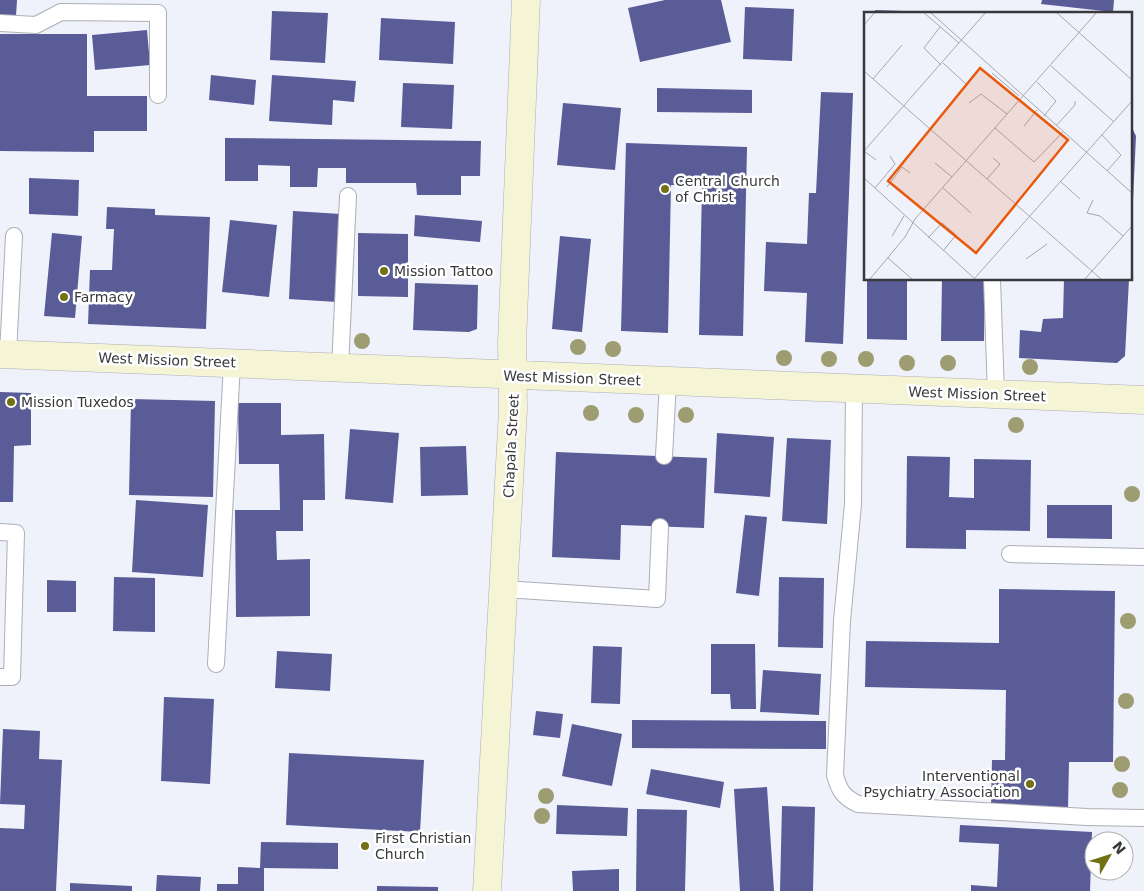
<svg xmlns="http://www.w3.org/2000/svg" width="1144" height="891" font-family="'DejaVu Sans',sans-serif">
<rect width="100%" height="100%" fill="#eff1fb"/>
<!-- building -->
<path fill="#595c96" d="M0,0H17L16,16H0Z
M665,0H721L731,42L640,62L628,8Z
M1042,0H1114L1113,12L1041,4Z
M745,7L794,9L792,61L743,59Z
M875,10L932,12V14H875Z
M272,11L328,13L325,63L270,60Z
M381,18L455,22L453,64L379,60Z
M147,30L150,65L95,70L92,35Z
M0,34H87V96H147V131H94V152L0,151Z
M211,75L256,80L254,105L209,100Z
M272,75L356,81L354,102L333,100L332,125L269,121Z
M403,83L454,85L452,129L401,127Z
M657,88L752,90V113L657,112Z
M821,92L853,93L843,344L805,342L807,293L764,291L766,242L807,244L809,193H816Z
M563,103L621,108L615,170L557,165Z
M1130,123L1136,136L1132,222H1130Z
M225,138L481,141L480,176H461V195H417L416,183H346V168H318L317,187H290V166L258,165V181H225Z
M626,143L747,147L743,336L699,335L702,186L671,185L668,333L621,331Z
M29,178L79,180L78,216L29,214Z
M107,207L155,209V215L210,217L206,329L88,324L90,270H112L114,229H106Z
M293,211L341,214L337,302L289,299Z
M415,215L482,221L480,242L414,236Z
M230,220L277,225L269,297L222,292Z
M52,233L82,236L75,318L44,316Z
M358,233L408,234V297L358,296Z
M560,236L591,239L582,332L552,329Z
M867,279H907V340L867,339Z
M942,279H985L984,341H941Z
M1064,279H1129L1125,356L1117,363L1019,358L1020,330L1041,332L1043,319L1063,318Z
M415,283L478,285L477,329L469,332L413,330Z
M0,392L31,393V445L14,446L13,502H0Z
M131,399L215,401L213,497L129,495Z
M238,403H281V435L324,434L325,500H303V531H276L277,560L310,559V616L236,617L235,510H280L279,464H239Z
M350,429L399,433L393,503L345,499Z
M717,433L774,437L770,497L714,493Z
M787,438L831,440L827,524L782,521Z
M466,446L468,495L421,496L420,447Z
M556,452L707,458L704,528L621,525L620,560L552,557Z
M907,456L950,457L949,497L974,498V459L1031,460L1030,531L966,530V549L906,548Z
M136,500L208,505L203,577L132,572Z
M1047,505H1112V539L1047,538Z
M745,515L767,517L759,596L736,593Z
M114,577L155,578V632L113,631Z
M779,577L824,578L823,648L778,647Z
M47,580L76,581V612H47Z
M999,589L1115,591L1113,762H1069L1068,808L991,807L992,760H1005L1006,690L865,687L866,641L999,643Z
M711,644H755L756,709H731L730,694H711Z
M593,646L622,647L620,704L591,703Z
M277,651L332,654L330,691L275,688Z
M763,670L821,674L819,715L760,712Z
M164,697L214,699L210,784L161,781Z
M536,711L563,714L560,738L533,735Z
M632,720L826,721V749L632,748Z
M572,724L622,734L612,786L562,776Z
M3,729L40,731L39,759L62,760L56,891H0V828L24,829L25,805L0,804Z
M289,753L424,760L420,832L286,825Z
M651,769L724,782L720,808L646,794Z
M767,787L774,891H740L734,789Z
M557,805L628,808L627,836L556,834Z
M782,806L815,807L813,891H780Z
M637,809L687,810L685,891H636Z
M960,825L1092,832L1090,891H971V885L997,887L999,844L959,842Z
M261,842L338,843V869L264,868V891H217V884H238V867L260,868Z
M619,869V891H573L572,871Z
M157,875L201,877L200,891H156Z
M70,883L132,886V891H70Z
M377,886L438,887V891H377Z"/>
<g fill="none" stroke-linecap="round" stroke-linejoin="round">
<defs>
<path id="lane" d="M0,23L36,25L61,12L158,13V95
M992,279L996,395
M8,354L14,236
M340,368L348,196
M854,389L853,504L842,621L835,775C839,790 843,797 858,804L1087,817L1144,818
M664,456L668,382
M0,532L16,533L12,677H0
M1010,554L1144,557
M503,589L657,599L660,527
M216,664L232,363"/>
<path id="secondary" d="M0,354L1144,400
M487,891L513,409L512,342L526,0"/>
</defs>
<!-- lane casing -->
<use href="#lane" stroke="#adaeb7" stroke-width="18"/>
<!-- secondary casing -->
<use href="#secondary" stroke="#adaeb7" stroke-width="29"/>
<!-- lane -->
<use href="#lane" stroke="#fff" stroke-width="16"/>
<!-- secondary -->
<use href="#secondary" stroke="#f5f5d5" stroke-width="28"/>
</g>
<!-- trees -->
<g fill="#9d9d71">
<circle cx="362" cy="341" r="8"/>
<circle cx="578" cy="347" r="8"/>
<circle cx="613" cy="349" r="8"/>
<circle cx="784" cy="358" r="8"/>
<circle cx="829" cy="359" r="8"/>
<circle cx="866" cy="359" r="8"/>
<circle cx="907" cy="363" r="8"/>
<circle cx="948" cy="363" r="8"/>
<circle cx="1030" cy="367" r="8"/>
<circle cx="591" cy="413" r="8"/>
<circle cx="636" cy="415" r="8"/>
<circle cx="686" cy="415" r="8"/>
<circle cx="1016" cy="425" r="8"/>
<circle cx="1132" cy="494" r="8"/>
<circle cx="1128" cy="621" r="8"/>
<circle cx="1126" cy="701" r="8"/>
<circle cx="1122" cy="764" r="8"/>
<circle cx="1120" cy="790" r="8"/>
<circle cx="546" cy="796" r="8"/>
<circle cx="542" cy="816" r="8"/>
</g>
<!-- markers -->
<g fill="#727114" stroke="#fff" stroke-width="2">
<circle cx="665" cy="189" r="5"/>
<circle cx="384" cy="271" r="5"/>
<circle cx="64" cy="297" r="5"/>
<circle cx="11" cy="402" r="5"/>
<circle cx="1030" cy="784" r="5"/>
<circle cx="365" cy="846" r="5"/>
</g>
<g text-anchor="middle" dominant-baseline="central" stroke-width="5" stroke-linejoin="round" paint-order="stroke">
<!-- poi labels -->
<g font-size="14" fill="#38393c" stroke="#fff" text-anchor="start">
<text x="675" y="181">Central Church<tspan x="675" dy="16">of Christ</tspan></text>
<text x="394" y="271">Mission Tattoo</text>
<text x="74" y="297">Farmacy</text>
<text x="21" y="402">Mission Tuxedos</text>
<text x="1020" y="776" text-anchor="end">Interventional<tspan x="1020" dy="16">Psychiatry Association</tspan></text>
<text x="375" y="838">First Christian<tspan x="375" dy="16">Church</tspan></text>
</g>
<!-- street labels -->
<g font-size="14" fill="#38393c" stroke="#fff">
<text transform="translate(167 360) rotate(2)">West Mission Street</text>
<text transform="translate(572 378) rotate(2)">West Mission Street</text>
<text transform="translate(977 394) rotate(2)">West Mission Street</text>
<text transform="translate(511 446) rotate(-87)">Chapala Street</text>
</g>
</g>
<!-- overview -->
<g transform="translate(864 12)">
<rect width="268" height="268" fill="#eff1fb"/>
<path fill="none" stroke="#a6a7af" stroke-width="1" d="M59,0L95,31M66,0L268,181M192,0L268,68M0,13L11,0M76,15L60,36L77,53M79,51L102,72M187,54L250,110M0,59L237,267M128,61L155,84M9,67L38,33M173,70L192,89L180,104M158,85L233,0M105,91L117,82L143,102M160,114L173,98M192,114L211,93V89M131,116L170,150L199,120M238,123L257,143L243,159M0,139L122,0M0,139L12,148M71,151L88,165M0,166L111,267M123,167L136,152L129,146M196,169L216,187M23,175L38,155L46,161M11,176L31,152L26,144M79,176L107,201M229,188L223,201L236,204L259,224M28,224L40,204M64,226L78,211L92,223L79,239M24,246L48,267M162,247L183,232M6,267L41,225L51,207L158,85M110,267L268,89M221,267L268,214"/>
<path fill="#e8590c" fill-opacity="0.15" stroke="#e8590c" stroke-width="2.5" d="M116,56L204,128L112,241L24,169Z"/>
<rect width="268" height="268" fill="none" stroke="#38393c" stroke-width="2.5"/>
</g>
<!-- north arrow -->
<g transform="translate(1109 856) rotate(51)"><circle r="24" fill="#ffffff" stroke="#afb0b1"/>
<path d="M0-4L9 19L0 12L-9 19Z" fill="#727114"/>
<text y="-8" font-size="14" font-weight="bold" text-anchor="middle" fill="#38393c">N</text>
</g>
</svg>
